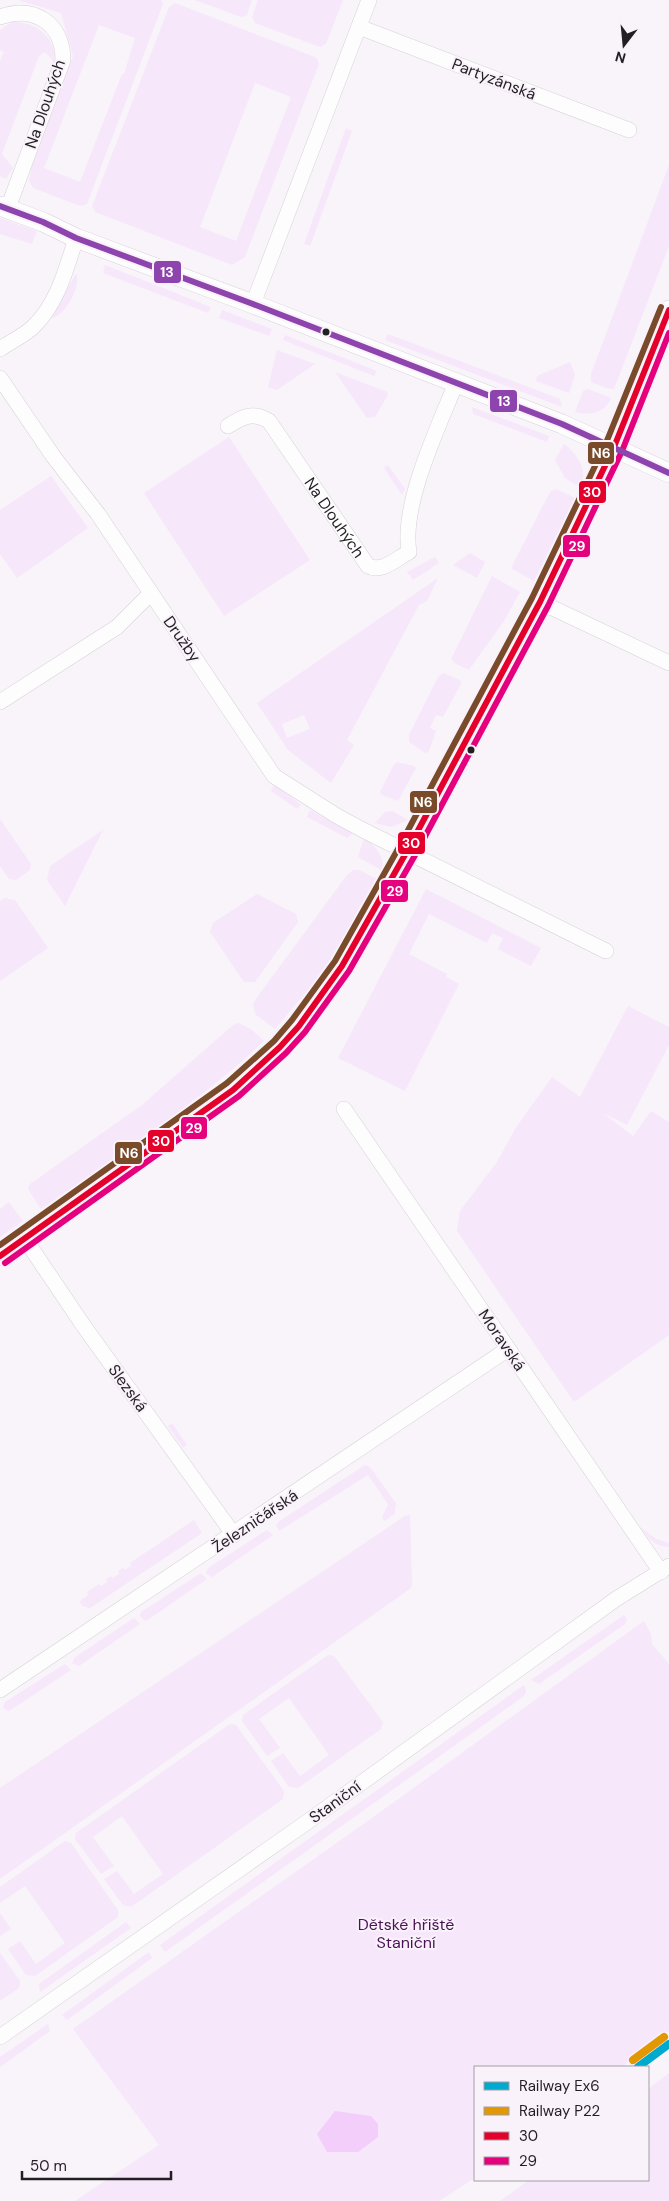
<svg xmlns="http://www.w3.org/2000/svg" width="669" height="2201" font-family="'DM Sans',sans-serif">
<rect width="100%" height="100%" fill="#f8f4f9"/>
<!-- green -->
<path fill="#f6e7fa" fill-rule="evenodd" d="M18,0H161L163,4L87,204L80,206L33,188L29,181L33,159L73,56L61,13ZM99,25L135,38L124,74H122L80,182L44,168Z
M195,0H252L247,15L241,17Z
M258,0H343L326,44L320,47L255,23L252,17Z
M175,3L317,58L319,64L245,257L232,265L95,212L92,206L169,7ZM255,83L291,97L236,241L200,227Z
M12,22C35,21 58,38 54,62L45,52L39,56L2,154L13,168L6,179L0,176V61L4,52L0,50V30Z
M346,128L352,131L310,246L304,244Z
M669,165V246L614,389L606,388L591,382V374Z
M0,218L37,231L32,244L0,234Z
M105,265L211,307L208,313L103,273Z
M76,274C82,285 64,319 50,318Z
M222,310L272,329L269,336L219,318Z
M388,334L560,399L562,407L385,340Z
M285,335L377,371L374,376L283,340Z
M277,350L315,364L277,390L268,387Z
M570,362L575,375L569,393L536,381L537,376Z
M335,372L387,392L388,395L375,417L367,418Z
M588,389L611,398C605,413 590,416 575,412L583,391Z
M472,407L549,436L547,442L473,414Z
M229,437L310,560L224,616L144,493Z
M564,444C578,455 588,469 581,488L565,478L555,460Z
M388,465L405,489L402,495L384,468Z
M51,476L88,528L17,578L0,554V510Z
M556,489L575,498L534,581L511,568L550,492Z
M470,553L485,562L477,578L453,565Z
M435,557L439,563L413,580L407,572Z
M492,576L520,592L504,621L469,670L456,664L451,659Z
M438,578L427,601L419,605L347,740L354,745L331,783L288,750L257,703ZM304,715L310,729L287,738L282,724Z
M443,673L460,680L461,684L443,717L436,715L430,728L436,731L429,751L425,753L409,742V735L438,677Z
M397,762L414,766L416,768L398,801L382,795L380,792L393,766Z
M274,784L301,805L297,809L271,791Z
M310,810L353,833L347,838L307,817Z
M392,811L408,820L391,827L375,823L385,812Z
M0,819L31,864L30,870L16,880L9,879L0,866Z
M103,830L65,906L47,880L50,866Z
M364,838C376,846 384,856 383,871L358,857Z
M353,870H359L379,880L350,933L313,984L275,1029L255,1014L253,1004L255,1000L347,875Z
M426,889L541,948L531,966L498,949L503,938L492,933L487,943L429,914L409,954L447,974L446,977L459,984L405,1091L338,1058Z
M257,894L296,914L298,922L255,982H244L210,932L213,923Z
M4,898L15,900L48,948L0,981V901Z
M628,1006L669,1027V1045L627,1125L603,1113L633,1136L651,1111L669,1122V1335L574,1402L457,1231L460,1211L497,1162L515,1129L552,1077L580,1097Z
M239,1023L252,1030L264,1041C196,1105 118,1155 41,1209L28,1189L30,1184L142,1105L233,1025Z
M9,1202L23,1221L0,1237V1209Z
M172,1423L187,1445L183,1448L168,1426Z
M365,1465L370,1467L396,1503L395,1513L385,1521L382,1518L388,1504L368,1475L279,1531L276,1526L278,1522Z
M410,1515L412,1581L411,1588L0,1879V1788L405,1516Z
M194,1520L202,1533L90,1608L83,1606L79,1602L88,1595L87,1592L99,1584L101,1586L107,1582L106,1579L111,1576L113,1578L119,1574L118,1571L123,1568L125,1570L131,1566L130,1563Z
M640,1527L656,1539L669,1543V1547C654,1546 649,1538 640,1527Z
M267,1530L273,1535L212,1577L206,1574L208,1568Z
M201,1573L207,1579L146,1621L140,1617L141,1612Z
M624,1615L627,1619L625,1624L539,1684L531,1680Z
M134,1618L140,1624L79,1666L72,1663L75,1657Z
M644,1621L651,1634L652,1644L669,1664V2031L622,2067H475V2178L439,2201H75L159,2145L73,2029L379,1813Z
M328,1655L334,1656L383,1722L381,1729L298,1788L289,1787L271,1761L283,1753L300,1776L329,1755L289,1698L259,1719L280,1748L267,1756L242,1721L243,1715Z
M65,1664L71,1670L9,1711L3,1708L5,1702Z
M524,1685L526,1691L524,1696L165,1952L160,1945Z
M230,1724L236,1725L284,1791L283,1799L131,1907L123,1905L104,1879L117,1871L134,1894L163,1874L122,1816L93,1837L114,1866L101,1874L75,1839L76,1833Z
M65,1841L71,1843L118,1910V1917L35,1976L26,1975L8,1949L20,1941L36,1964L65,1943L25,1886L0,1903V1887Z
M0,1913L11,1929L0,1936Z
M126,1922L131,1928L40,1992L39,1984Z
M149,1952L152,1958L67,2020L62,2015Z
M0,1953L20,1981L19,1988L0,2001Z
M48,2024L50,2031L0,2067V2057Z
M669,2073V2201H500L529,2180H648V2089Z"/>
<!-- water -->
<path fill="#f3cefb" d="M335,2111L371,2116L378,2124V2137L358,2152H327L317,2134Z"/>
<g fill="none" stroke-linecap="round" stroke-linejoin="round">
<defs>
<g id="minor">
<path d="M0,17C34,5 63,23 63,60L8,208"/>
<path d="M359,27L629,130"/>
<path d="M253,304L369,0"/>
<path d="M0,349C10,342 23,336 32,328C57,305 66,270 76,238"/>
<path d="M0,378L53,456L98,514L274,776L337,816L363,830L606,951"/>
<path id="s1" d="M228,426C242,417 253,411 269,421L368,566C382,573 396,559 409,552C401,504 438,428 456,383"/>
<path d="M540,602L669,663"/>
<path d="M0,702L117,627L150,594"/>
<path d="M344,1109L661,1572"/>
<path d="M25,1239L83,1325L234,1535"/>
<path d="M0,1690L508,1349"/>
<path d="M0,2037L310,1820L616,1599L669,1566"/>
</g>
<path id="tertiary" d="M0,206L43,222L76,238L253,304L562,424L669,473
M0,1256L233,1090L280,1047L299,1026L342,966L406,853L540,602L614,447L669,310"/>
</defs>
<!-- minor casing -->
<use href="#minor" stroke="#d5d2d5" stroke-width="16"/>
<!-- tertiary casing -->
<use href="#tertiary" stroke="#d5d2d5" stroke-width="20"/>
<!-- minor -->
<use href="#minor" stroke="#fefdfe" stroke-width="15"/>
<!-- tertiary -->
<use href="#tertiary" stroke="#fefdfe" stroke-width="19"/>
<defs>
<path id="bus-1" d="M0,1256L233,1090L280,1047L299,1026L342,966L406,853L540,602L614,447L669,310"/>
<path id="bus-2" d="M5,1263L239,1096L286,1053L305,1032L349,971L414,857L548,606L622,451L669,333"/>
<path id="bus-3" d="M0,1245L227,1083L274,1041L292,1020L335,961L398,849L532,598L606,443L661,307"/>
<path id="bus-4" d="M0,206L43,222L76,238L253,304L562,424L669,473"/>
</defs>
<!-- bus-1 casing -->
<use href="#bus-1" stroke="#f9f2fb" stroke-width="10"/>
<!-- bus-2 casing -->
<use href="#bus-2" stroke="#f9f2fb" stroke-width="10"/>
<!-- bus-3 casing -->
<use href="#bus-3" stroke="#f9f2fb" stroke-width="10"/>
<!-- bus-4 casing -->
<use href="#bus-4" stroke="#f9f2fb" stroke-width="10"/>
<!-- bus-1 -->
<use href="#bus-1" stroke="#e4002b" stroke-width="6"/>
<!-- bus-2 -->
<use href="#bus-2" stroke="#e5007d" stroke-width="6"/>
<!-- bus-3 -->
<use href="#bus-3" stroke="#7a4b2a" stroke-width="6"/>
<!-- bus-4 -->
<use href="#bus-4" stroke="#8e44ad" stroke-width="6"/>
<defs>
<path id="rail-1" d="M638,2067L669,2044"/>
<path id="rail-2" d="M633,2060L664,2037"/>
</defs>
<!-- rail-1 casing -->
<use href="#rail-1" stroke="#f9f2fb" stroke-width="11"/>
<!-- rail-2 casing -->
<use href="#rail-2" stroke="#f9f2fb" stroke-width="11"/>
<!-- rail-1 -->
<use href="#rail-1" stroke="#00a9ce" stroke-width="8"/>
<!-- rail-2 -->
<use href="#rail-2" stroke="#e29803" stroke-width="8"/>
</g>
<!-- markers -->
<g fill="#221f22" stroke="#f9f2fb" stroke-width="2">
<circle cx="326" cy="332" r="4.5"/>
<circle cx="471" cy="750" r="4.5"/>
</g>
<g text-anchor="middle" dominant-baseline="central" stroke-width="4" stroke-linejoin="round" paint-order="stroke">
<!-- street labels -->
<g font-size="16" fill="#221f22" stroke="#f9f2fb">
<text transform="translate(494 79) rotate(21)">Partyzánská</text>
<text transform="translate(45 104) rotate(-71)">Na Dlouhých</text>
<text stroke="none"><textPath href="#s1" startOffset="161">Na Dlouhých</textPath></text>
<text transform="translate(182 639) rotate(55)">Družby</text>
<text transform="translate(502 1340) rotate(56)">Moravská</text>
<text transform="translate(128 1388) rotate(54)">Slezská</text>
<text transform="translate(255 1521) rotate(-34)">Železničářská</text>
<text transform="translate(335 1802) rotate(-36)">Staniční</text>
</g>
<!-- park labels -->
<g font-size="16" fill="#4b1157" stroke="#f9f2fb">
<text x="406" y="1924">Dětské hřiště<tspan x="406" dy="18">Staniční</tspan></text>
</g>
</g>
<g stroke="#f9f2fb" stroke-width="2">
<rect x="153" y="260" width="29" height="24" rx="5" fill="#8e44ad"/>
<rect x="489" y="389" width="29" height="24" rx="5" fill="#8e44ad"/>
<rect x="587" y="441" width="28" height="24" rx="5" fill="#7a4b2a"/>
<rect x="578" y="480" width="29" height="24" rx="5" fill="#e4002b"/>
<rect x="562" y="534" width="29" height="24" rx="5" fill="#e5007d"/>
<rect x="409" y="790" width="29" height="24" rx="5" fill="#7a4b2a"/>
<rect x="397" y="831" width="29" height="24" rx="5" fill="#e4002b"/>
<rect x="380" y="879" width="29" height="24" rx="5" fill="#e5007d"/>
<rect x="180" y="1116" width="28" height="24" rx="5" fill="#e5007d"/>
<rect x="147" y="1129" width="28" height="24" rx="5" fill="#e4002b"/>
<rect x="114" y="1141" width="29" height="24" rx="5" fill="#7a4b2a"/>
</g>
<g font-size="14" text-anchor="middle" font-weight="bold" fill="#fff">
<text x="167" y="277">13</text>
<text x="504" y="406">13</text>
<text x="601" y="458">N6</text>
<text x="592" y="497">30</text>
<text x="577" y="551">29</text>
<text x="423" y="807">N6</text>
<text x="411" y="848">30</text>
<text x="395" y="896">29</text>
<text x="194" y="1133">29</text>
<text x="161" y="1146">30</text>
<text x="129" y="1158">N6</text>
</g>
<!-- legend -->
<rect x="474" y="2066" width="175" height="115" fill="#f9f2fb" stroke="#a39ea4"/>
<rect x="484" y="2082" width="25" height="8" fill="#00a9ce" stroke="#a39ea4"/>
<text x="519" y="2091" font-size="15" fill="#221f22">Railway Ex6</text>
<rect x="484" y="2107" width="25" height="8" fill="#e29803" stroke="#a39ea4"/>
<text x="519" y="2116" font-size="15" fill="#221f22">Railway P22</text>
<rect x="484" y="2132" width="25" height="8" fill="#e4002b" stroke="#a39ea4"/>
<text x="519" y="2141" font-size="15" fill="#221f22">30</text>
<rect x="484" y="2157" width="25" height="8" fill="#e5007d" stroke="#a39ea4"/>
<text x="519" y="2166" font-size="15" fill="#221f22">29</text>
<!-- north arrow -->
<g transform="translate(624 45) rotate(196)" stroke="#f9f2fb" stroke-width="4" paint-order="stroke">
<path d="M0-4L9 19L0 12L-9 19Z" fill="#221f22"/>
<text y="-8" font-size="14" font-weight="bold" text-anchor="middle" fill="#221f22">N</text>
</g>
<!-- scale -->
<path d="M22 2171v8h149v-8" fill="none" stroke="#221f22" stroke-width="2.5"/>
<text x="30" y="2171" font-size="15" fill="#221f22" stroke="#f9f2fb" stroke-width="4" paint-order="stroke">50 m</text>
</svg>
